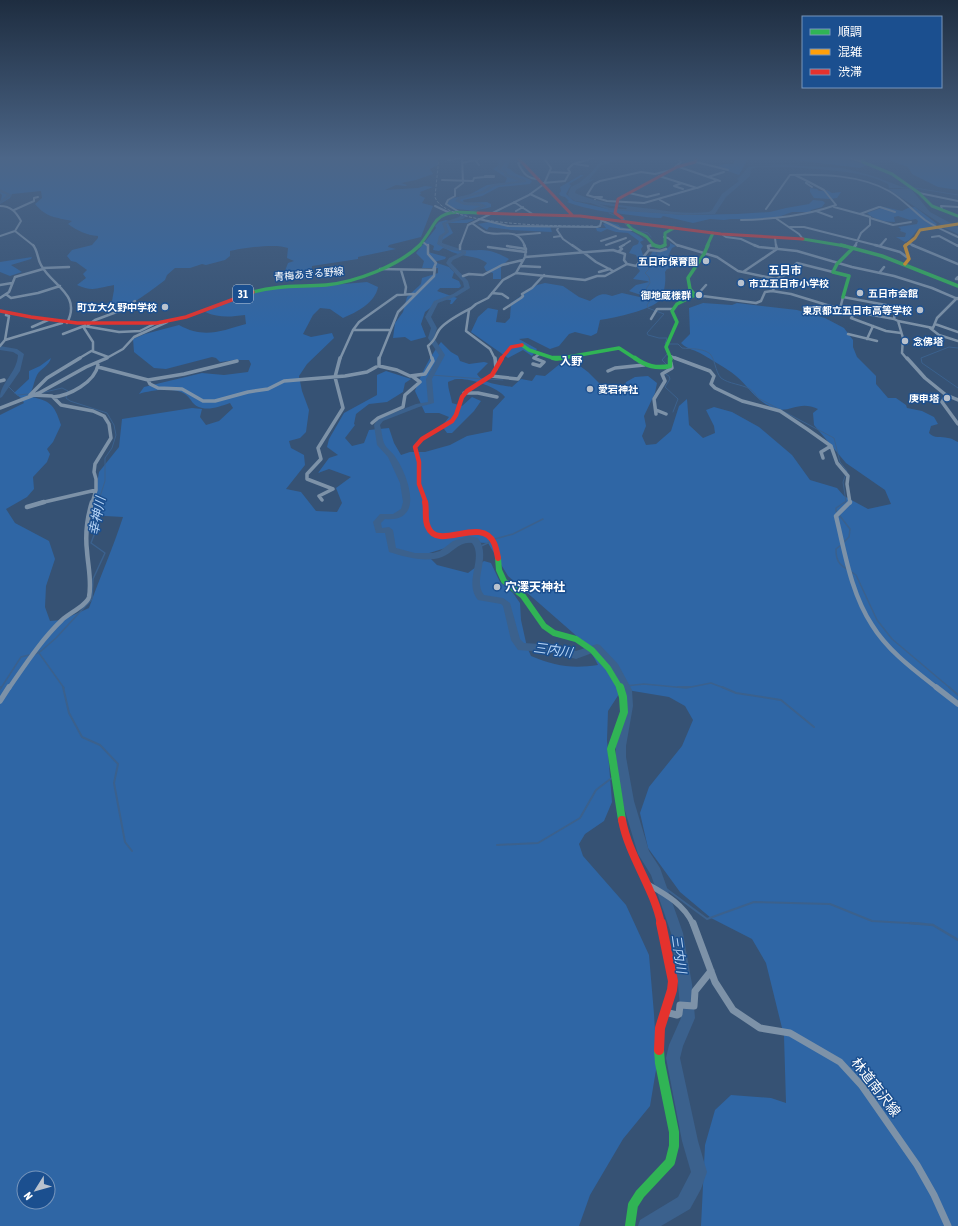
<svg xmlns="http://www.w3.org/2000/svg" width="958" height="1226" font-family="'Asap Condensed','Noto Sans JP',sans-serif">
<rect width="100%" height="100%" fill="#365274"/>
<!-- green -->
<path fill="#2f66a5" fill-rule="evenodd" d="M0,157H438V165L430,169L433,174L416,180L401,183L407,185L406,186L396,185L385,190L418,188L425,186L433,187L420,192L421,194L419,195L425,198L422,203L433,206L421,237L389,245L388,247L396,249L358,257V259L312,266L311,278L290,280L285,271L288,263L294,261L287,258L288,248C276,243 242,248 230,251V256L225,260L206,265L202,264L190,268H175L167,275L165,280C149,292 120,316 99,311L98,308L112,301L114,290V285C98,288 92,292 77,285L86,278L83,274L87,270L76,262L71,261L67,256L72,250L92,245L98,238V236C86,235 78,231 68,224L72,221C55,217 47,218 35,204L42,198L41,191L12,194L10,198L0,204L2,195L0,193Z
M497,157H509L510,161L507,168L510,169C516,176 525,176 532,181L530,184L499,187L482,196L463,200L464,203L487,202L491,204V207C479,211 459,212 447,205L449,200L453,198L469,195L487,185L505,183L507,178L493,169L499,165L498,158Z
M730,157H749L739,175L716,167L724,164H733L735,160Z
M770,157H840L868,165L860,168Z
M880,157H958V190L938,187L912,174L908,167Z
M580,175H584L569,184L571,185L566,194L574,201L608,209L685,215L737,214L770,212L786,208L809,204L813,200L823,201L825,203L822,207L811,210L810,212H792L781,216L769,219H731L724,220L710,219L693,223L663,216L661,218C651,218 641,216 630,215C608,212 588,210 567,202L569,201L565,197L561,196L559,194L561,191L560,187L579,176Z
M810,188L817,189L819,191L827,190L832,193L841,192L837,198L830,199L814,198L810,192Z
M884,207L902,211L908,208L915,207L937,224L930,229H918L909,240L905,242L896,237H905L906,233L900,231L901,229L898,227L917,224L918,221L916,219L910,220L898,216L894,217L895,222C884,222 873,219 867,213Z
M473,219L474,220L467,223H448L453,233L441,241C446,253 471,250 482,250C491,250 502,255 509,259L501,267V279H493V273L486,271L484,267L487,263C478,256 466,257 455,253C451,252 447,249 443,248L439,251L433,250L434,246L430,244L427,246L428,252L446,257L445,259L434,262L449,267L454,272L452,278L459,281L461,286L459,288H440L437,291L457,298L452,304H450L451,300L442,299L425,312L421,324L426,337L411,341L405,337L393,338L395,323L403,312L407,297L421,284L422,278L438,273V268H422L424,261L416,253L436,228L435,226L439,222L446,220L450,221Z
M489,222L517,227L550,226L552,232L511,230L489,227L487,230L478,224Z
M608,222L619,225V226C627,229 638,234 644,240L640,242L643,246L641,249L643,255L649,257L653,251L665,250L670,246V243L676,246L672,248L668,256L671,260L662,262L673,265L676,267L667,269L665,272C666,280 665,293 660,300C651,310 614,318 600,320L597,333L591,336L575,332L569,334L559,346L550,349L528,338L519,339L537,349L532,356L523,350L508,358L471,332L478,317L488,308L498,310L496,322L505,323L510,318L511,303L537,285L545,283L563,286L579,297L590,301C598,295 602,292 612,296L622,293L644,298L641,295L629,291L636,285L649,282L647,281L633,279L640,271L637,267L640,265L636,255L629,253L633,246L638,244L639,241L628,233L616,232L607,229L601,232L597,231L596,228H606L603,224Z
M32,257L31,259L11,265L22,272L10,276L0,272V262Z
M367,282L378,287C375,303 357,312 343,318L330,309L320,308L313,315L303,334L311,337L332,333L334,338L307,364L299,376L302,391L309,410L306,432L300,438L289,441L291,448L304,455L305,465L286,489L301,492L316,511L337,512L342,503L336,488L351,477L329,469L318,473L329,458L338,455L327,447L329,439L344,413L377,395V375L386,371L411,379L405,383L403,392L387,402L369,404L356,414L354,424L355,425L345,438L352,446L364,443L369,430L389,428L394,443L401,455L410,452H425L450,445L467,436L492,431L493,410L505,397C498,387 470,378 457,379C454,379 451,381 448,382C448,390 451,395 452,403L462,406L472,397L481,401L474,411L452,433H447L442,426L449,417L439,413H425L415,391C421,374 430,356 441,342L451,352L458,356L460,361L469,364L484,362L488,363L477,374C483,384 501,385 512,387L521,379L532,381L536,375L545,376L561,363H576L588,372L607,391L622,393L626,382L635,377L648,376L657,383L655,393L644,416L646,426L642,436L646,445L656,444L671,431L679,406L687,399L689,425L703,438L715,433L714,426L706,410L714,407L732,412L759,427L792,455L810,480L837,488L844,496L868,509L891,504L885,490L846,463L814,425L813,413L818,409C799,400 790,413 776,409C754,401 748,384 731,372C721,365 710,359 700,353C692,349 687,349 681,343L690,334L689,308L703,303L732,305L737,303L797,310L825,318L844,328L853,340V347L857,357L876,376V384L888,398H896L906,405L907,408L922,411L934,417L938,424L931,426L929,433C934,439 941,436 948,438C952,438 955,441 958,442V1226H701L705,1145L715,1110L731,1095L771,1098L786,1103L784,1036L766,963L752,939L711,918L680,892L648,848L640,813L649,787L682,746L693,720L685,706L669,697L627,690L619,694L608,711L607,740L612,802L604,821L585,834L579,844L583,856L626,905L649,955L654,1014L657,1064L650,1106L623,1139L590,1195L579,1226H0V415L24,403L21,398L14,393L29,379V371L40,366L51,358C49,366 41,368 37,375C33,383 34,389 28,396C50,401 54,403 61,425L53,442L47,449L50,454L47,462L33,477L34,489L27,497L6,509L15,523L49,541L55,559L46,586L45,607L50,621L62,620L89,608C100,577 113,548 123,517L105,516L92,513L99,472L119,447L122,419L192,408L202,409L200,417L206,425L219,421L233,408L230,403C221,406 211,410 202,408C192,406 192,399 185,394C174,387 151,390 139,394L144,387L202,373L224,375L248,372L251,364L249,360H236L220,362L216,358L212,357L166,369L154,368L134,352L133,339L145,334L179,325C204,339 221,331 246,324L245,315C230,317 219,318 205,312L241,297L276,287L332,285ZM465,542L488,543L508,576L588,646L598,665C572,669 555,666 531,656L527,647L521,620L520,603L513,593L500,582L491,563L484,561L468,573L437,565L426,554ZM24,1178H48V1202H24Z"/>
<!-- water -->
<path fill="#3b618d" d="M617,157H621L615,161L600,166L589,180L595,179L576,190L575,193C599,204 627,206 653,209C671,212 690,214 709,212L712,210L722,194L739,181L737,179C742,175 745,171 748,167L783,165L843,168L873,176L905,188H889L888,184C877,178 864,175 852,173C839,170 759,163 751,169L750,176L726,197L715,214L685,215L624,211L627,208L575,201L569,197L568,194L571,187L579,183L591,173L598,164Z
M888,189H911L930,212L958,227V234L938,225L941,224Z"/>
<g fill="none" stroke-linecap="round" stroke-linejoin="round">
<!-- stream-far3 -->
<path stroke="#3b618d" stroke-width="1" d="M749,167V161L753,157
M902,188H911
M915,188L958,195
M609,209V213L614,215
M639,231L648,233L651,237
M658,249L656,255L647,263L649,269L645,273L649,277L650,283L646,289L652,298L647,305L648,308L664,314L647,333L648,335L659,338H667L665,344H678L682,348C691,349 701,348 709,353C715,357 715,372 721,378C729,384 741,384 750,389C753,391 756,395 758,398L834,438L840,462L847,471L843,482L846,502L844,503
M958,348L949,347L921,358L922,363L958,388
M668,353L662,360L668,366
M664,373L669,376L670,379L665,387L678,399L673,412
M431,375L483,379
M489,379L503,380
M7,385L17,395L29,394
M41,393L62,388L68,391L66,398L70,401L107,413L114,425L116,435L112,448L105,458V481L98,503"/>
<!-- stream-far2 -->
<path stroke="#3b618d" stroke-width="1.5" d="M495,539L513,534L543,519
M844,542L849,537L850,529L836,511V508L845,502
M841,545L836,549C836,559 838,564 847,569
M479,547L492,541
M850,571L856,575L877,620L892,639L950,688
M39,653L64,688
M35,654L41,651L56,638L92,599L93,579L105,553L91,543L97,527L98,502
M625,686L644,684L686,688L711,683L724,688
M1,688L21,657L29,655"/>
<!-- stream-far1 -->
<path stroke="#3b618d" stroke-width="2" d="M63,687L69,713L82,737L100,745L118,764L114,783L125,842L132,851
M678,687H690
M722,687L736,693L781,700L814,727
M949,687L958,695
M0,689L1,687
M618,774L623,770
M497,845L538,843L580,818L596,790L613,777
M661,885L707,919L754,902L830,904L872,921L925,924"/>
<!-- stream -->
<path stroke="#3b618d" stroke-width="2.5" d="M910,923L933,925L958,940"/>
<!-- river -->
<path fill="#3b618d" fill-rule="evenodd" d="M504,157H508L501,169L507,172V174L526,180V182L495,186L484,193L461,199L460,201C469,204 479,201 487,206L467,215L463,219L446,224L449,232L443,237L442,243L466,251V254L453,260L451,263L468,281L470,288L457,296L438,303L431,317L437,328L434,338L445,355L432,379L434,403L419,407L383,421L380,425C382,431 382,438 384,443C386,448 391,451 394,455C408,474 426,523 385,519L381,523L382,528L389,527L393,530L396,548L415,553H433L440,551L453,541L468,536L478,538C492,557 472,580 484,595L503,598L510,603L520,639L524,643L555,645L576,651L597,644L600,645L618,664L632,690L633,706L626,746V757L634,801L649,851L660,868L683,933L692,984L695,1018L683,1046L680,1058L698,1141L707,1172L701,1189L690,1209L661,1226H638L640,1220L678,1197L691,1172L682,1141L666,1058L669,1045L681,1018L678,984L671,933L651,875L638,854L622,801L616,757V746L623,706L622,690L612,670L595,652L576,659L555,653L518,650L511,640L503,606L501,604L478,600C463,582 484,558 472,543C459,541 453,553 442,557C425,563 406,557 389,552L385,533H376L373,522L380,514H393L401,509L403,502L400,483L388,457L377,445L374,425L378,419L416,404L428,402L426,379L439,355L428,338L431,328L425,317L434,301L453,294L464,287L463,282L446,263L449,258L462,252L446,249L437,244L439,236L445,232L442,223L459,217L463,213L481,206L464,205L455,201L459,197L482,191L493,184L519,181L504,176V173L497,169Z
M0,189L12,195L0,204V201L7,195L0,192Z
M583,198L610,208L637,210L635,211L609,210L583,200Z
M0,346L17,349L24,354L20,371L2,397L0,398C0,383 17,373 18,355L13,352L0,350Z"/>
<!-- primary-tunnel -->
<path stroke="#546c89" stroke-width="3" stroke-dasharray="3 1.5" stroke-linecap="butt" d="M622,218L628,225"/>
<!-- street-far5 -->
<path stroke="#7d92a8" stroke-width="2" d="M543,157L551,168L545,182
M846,157L863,162
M479,159L475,160L479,165
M448,160L462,158
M522,162L518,163C523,173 527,179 539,179
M696,162L728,170
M462,163L475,160
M575,164L588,166
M675,167L681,162L679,159L680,157
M679,167L720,181
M671,170L655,174L641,172L600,181L594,184L587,195L607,201L644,203L696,188
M550,172L570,173
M795,175L807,181L806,183L812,187
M485,176H494V177H485Z
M659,176L697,188L718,180
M708,177L724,172
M442,180L473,181L474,178L485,177
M543,183L565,181L570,172L568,169L573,164L597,157
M682,183L674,186L683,189
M629,193L647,197L659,194
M919,193L958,201
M530,194L547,202
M595,199V197H602
M660,200L669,205
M514,202L534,215
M0,206C11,206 16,212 21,221L15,231L34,246
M435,206L450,213
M834,207L860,214L879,207
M880,207L895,212
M766,209L790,175C822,174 861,175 889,191C903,199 913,211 925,220C935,227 947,232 958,237
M14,210L34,201V198L38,197
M942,210L941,206L958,207
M516,211L523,207
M816,211L832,217
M459,212L446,204L448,200L455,196V189L463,183L462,157
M870,218L893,225L911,222
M479,219L508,226L597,227L600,226L602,219
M777,219L799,234L803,239
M601,220L620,229L632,230
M741,220C775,219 804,216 836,205L824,190L807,181
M472,223C476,226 481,230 485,232C501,238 516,225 525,246
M559,226L557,230L563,239L573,246
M790,227H804L879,246
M516,235L540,233
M723,235L726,237L741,239L756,246
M0,236L15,231
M554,237L561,236
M664,237L668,238L678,246
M932,237L939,236L958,246
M775,238L776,246
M601,241L616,236
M423,242L428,246
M908,243L915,246
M606,245L626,238
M460,246L468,225L529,195L544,184
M622,246L630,241
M649,246L653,245
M855,246L861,233L870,225V217L860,214
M880,246L886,239"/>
<!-- street-far4 -->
<path stroke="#7d92a8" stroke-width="2.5" d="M33,245C38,251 37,258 41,265C52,286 82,294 67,323
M572,245L582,252
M677,245L717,257L738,271L776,279L783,276L797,263L833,272
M754,245L759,247L797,251L852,267L894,276L932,288L958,299
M776,245L777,249
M875,245L900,252L908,258
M912,245L958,264
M956,245L958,246
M507,246L526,249
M880,246L881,245
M488,247L526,252
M460,249V245
M852,249L856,245
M649,250L660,251L666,249
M619,251L622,249L620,247L624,245
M583,252L596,262L613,271
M525,257L613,250L625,254L624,260L627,264L636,266L649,250L648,246L653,245
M520,266L540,267
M43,268L69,267
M380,269L433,270L436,263L428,254V245
M401,270L406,287L405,294
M599,272L610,269
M743,272L777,249
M880,272L884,267
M516,273L585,280L597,276H605L627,264
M463,276L469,274L483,275L502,265L523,260
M958,277L956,279H958
M0,285L12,283
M773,291L776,279
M492,293L502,294L508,298
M7,295L11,298L38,293L60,286
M695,295L756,303L761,301L765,292L772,291L791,294L840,309L894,319
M695,295L698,294L706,285
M0,298L9,292L15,277L43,269
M504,309L521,298L523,296L522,294L532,288L544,275
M840,309L843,297L886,305L895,313L894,319L898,321L903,338L902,353L907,359
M856,312L851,318L886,331L901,333
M651,319L657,309H673
M898,321L933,328L937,318L957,298
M935,324L958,332
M88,325L95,320L122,310L135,301
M32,327L48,320
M930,328L939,335L958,341
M353,330H389
M63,334L84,326L119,332L140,331L156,323
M848,334L877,341
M867,339L873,326
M5,340L62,323
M0,346L5,340L9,316L6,315L7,313
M92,351L108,357
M670,356L678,359
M78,359L93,350V342L84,328L85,325
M105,359L123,349L134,337L167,322
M340,359L353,330L359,322L397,295L414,294
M379,359L398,312L434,276L435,268
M432,359L428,346C437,338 434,338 439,330C445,321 462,313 471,308
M495,359L490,349L466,331L469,310L476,304L488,298L503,280L516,273L525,257L526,249L524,245
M536,359L534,358L539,354"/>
<!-- street-far3 -->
<path stroke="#7d92a8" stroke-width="3.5" d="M379,358V366L397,370L410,376L425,374L433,361L432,358
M495,358L496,369
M675,358L710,371L714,376L711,384L715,388L742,401L780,411L807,429L831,446L837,463L848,476L847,484L850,503
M907,358L925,378L946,395L942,402L958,424
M533,364L540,366L544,362L534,358
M98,367L148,380L184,374L237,361
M608,371L615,368L644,365
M491,376L518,379L522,373
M148,380L150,384L158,388L182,389L203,401H215L248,392L268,389L284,381L345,376L367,372L376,367
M0,381L4,380
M464,393H478L497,397
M30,395L47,378L80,358
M32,395L52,396L61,405L93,411L104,416L109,424L111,438L95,464L94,472L96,479V490L92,503
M946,395L958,400
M53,397C69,396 95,382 98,365
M0,408L39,393L86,367L107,358
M656,410L666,414
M656,414L654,399L665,381L662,374L672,368L671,363
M372,423L378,418L403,407L405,395L420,382L412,376
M823,458L821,452L831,446
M322,500L319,496L333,489L307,479V474L321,459L318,448L343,408L335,377L340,358
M40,503L96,490"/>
<!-- street-far2 -->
<path stroke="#7d92a8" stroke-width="4.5" d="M850,502L836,516C845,553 851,593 872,625C888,651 914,670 937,688
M27,507L44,502
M9,688C25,665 41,640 62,620C68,614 87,605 89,597C92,582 88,566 87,551C85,534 87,518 92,502"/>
<!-- street-far1 -->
<path stroke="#7d92a8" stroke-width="5.5" d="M936,687L958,704
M0,701L9,687
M649,885C667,895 684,905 693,924"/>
<!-- street -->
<path stroke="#7d92a8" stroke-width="7" d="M693,923L715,982L733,1010L760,1028L790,1033L840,1062L862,1086L917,1165L934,1195L948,1226
M665,1012L677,1015L679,1014L680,1005L694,1006L695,991L711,971"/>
<!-- fast-far5 -->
<path stroke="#30b455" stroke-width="3" d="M866,157L862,160L863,162L892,174L919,193L932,206L958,216
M628,225C633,232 641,232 647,237C650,240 651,244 656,246
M803,239L845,246
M419,246C425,239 429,232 434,224C443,209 462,212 478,213
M663,246L665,245V233L674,228
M707,246L713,233"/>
<!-- fast-far4 -->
<path stroke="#30b455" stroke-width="3.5" d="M653,245L660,247L665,245
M841,245L882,256L958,286
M253,292C277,285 301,287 326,285C356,282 398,266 420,245
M843,297L849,276L833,272L837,264L852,249
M522,345L529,350L556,359
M557,359L619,348L636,359
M671,359L666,347L677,322L672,311L677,304L695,295L690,289L688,278L704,254L708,245"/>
<!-- fast-far3 -->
<path stroke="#30b455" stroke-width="4.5" d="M553,358H562
M635,358C646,366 656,369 670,366V358"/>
<!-- fast-far2 -->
<path stroke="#30b455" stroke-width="6" d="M498,558L499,570L504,581L523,596L544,626L554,633L576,639L592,650L608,668L620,688"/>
<!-- fast-far1 -->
<path stroke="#30b455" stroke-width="8" d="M620,687L623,697L624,712L611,749L622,820"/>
<!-- fast -->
<path stroke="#30b455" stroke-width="10" d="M630,1226L633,1205L640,1194L670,1162L674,1146V1132L660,1063L659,1050"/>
<!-- slow-far1 -->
<path stroke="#ff9f0a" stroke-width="3" d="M905,246L915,238L920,230L958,224"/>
<!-- slow -->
<path stroke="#ff9f0a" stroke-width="3.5" d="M905,264L909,259L905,246L906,245"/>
<!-- jam-far5 -->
<path stroke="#e5322d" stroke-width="3" d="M517,157L573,216
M478,213L580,216L721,234L803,239
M622,218L615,213L618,199L677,167L695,162L697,157"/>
<!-- jam-far4 -->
<path stroke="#e5322d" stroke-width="3.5" d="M0,311L31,317L77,323H157L186,317L253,292
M501,359L511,347L522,345"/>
<!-- jam-far3 -->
<path stroke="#e5322d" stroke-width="4.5" d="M426,503L419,484V462L415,447L422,439L452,421L456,415L462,397L467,391L492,375L502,358"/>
<!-- jam-far2 -->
<path stroke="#e5322d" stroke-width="6" d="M425,502C427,510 424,519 428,527C438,552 481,515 494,543C496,547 497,553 498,558"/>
<!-- jam-far1 -->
<path stroke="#e5322d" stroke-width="8" d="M622,820C629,857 654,888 661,924"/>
<!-- jam -->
<path stroke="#e5322d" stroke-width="10" d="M659,1050L660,1028L672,990L673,981L661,923"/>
<!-- rail -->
<path stroke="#7e92a7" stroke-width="1" stroke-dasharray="3 1.5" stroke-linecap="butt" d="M439,157L435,197C444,227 565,226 593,226"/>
</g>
<!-- sky -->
<linearGradient id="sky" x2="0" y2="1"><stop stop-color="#1e2d40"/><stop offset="0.48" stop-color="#4c6688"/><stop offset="1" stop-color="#4c6688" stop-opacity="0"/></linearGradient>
<rect width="958" height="329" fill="url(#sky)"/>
<!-- markers -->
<g fill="#b9c2ce" stroke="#1b4f8f" stroke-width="1.5">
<circle cx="706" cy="261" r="4"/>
<circle cx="741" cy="283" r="4"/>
<circle cx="860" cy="293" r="4"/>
<circle cx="699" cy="295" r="4"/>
<circle cx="165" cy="307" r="4"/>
<circle cx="920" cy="310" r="4"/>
<circle cx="905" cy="341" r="4"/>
<circle cx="590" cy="389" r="4"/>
<circle cx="947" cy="398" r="4"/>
<circle cx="497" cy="587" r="4"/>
</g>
<g text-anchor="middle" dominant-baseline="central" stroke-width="3" stroke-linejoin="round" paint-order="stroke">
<!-- far-poi labels -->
<g font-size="10" font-weight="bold" fill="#fff" stroke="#1b4f8f" text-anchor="end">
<text x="698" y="261">五日市保育園</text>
<text x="749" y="283" text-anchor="start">市立五日市小学校</text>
<text x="868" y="293" text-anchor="start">五日市会館</text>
<text x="691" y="295">御地蔵様群</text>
<text x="157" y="307">町立大久野中学校</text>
<text x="912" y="310">東京都立五日市高等学校</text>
<text x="913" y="341" text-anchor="start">念佛塔</text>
<text x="598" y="389" text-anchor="start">愛宕神社</text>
<text x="939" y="398">庚申塔</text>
</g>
<!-- far-street labels -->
<g font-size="10" fill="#fff" stroke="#1b4f8f">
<text transform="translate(309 274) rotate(-5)">青梅あきる野線</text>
</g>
<!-- far-neighbourhood labels -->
<g font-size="11" font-weight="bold" fill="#fff" stroke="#1b4f8f">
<text x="785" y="270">五日市</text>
<text x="571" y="361">入野</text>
</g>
<!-- shield labels -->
<rect fill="#1b4f8f" stroke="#bbcadd" stroke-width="1" x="233" y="285" width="20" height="18" rx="3"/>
<g font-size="11" font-weight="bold" fill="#fff">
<text x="243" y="294">31</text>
</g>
<!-- poi labels -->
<g font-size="12" font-weight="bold" fill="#fff" stroke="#1b4f8f" text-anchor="start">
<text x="505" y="587">穴澤天神社</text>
</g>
<!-- water labels -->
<g font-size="13" font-style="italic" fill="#b5d3f5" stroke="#1b4f8f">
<text transform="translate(97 516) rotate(-79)">幸神川</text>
<text transform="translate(553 650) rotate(8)">三内川</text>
<text transform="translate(679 954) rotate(82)">三内川</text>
</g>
<!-- near-street labels -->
<g font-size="14" fill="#fff" stroke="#1b4f8f">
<text transform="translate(876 1087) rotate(52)">林道南沢線</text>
</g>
</g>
<!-- legend -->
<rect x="802" y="16" width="140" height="72" fill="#1b4f8f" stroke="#7695bc"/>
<rect x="810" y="29" width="20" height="6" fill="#30b455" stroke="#7695bc"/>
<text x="838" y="36" font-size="12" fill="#ffffff">順調</text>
<rect x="810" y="49" width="20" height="6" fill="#ff9f0a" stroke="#7695bc"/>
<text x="838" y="56" font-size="12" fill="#ffffff">混雑</text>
<rect x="810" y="69" width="20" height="6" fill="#e5322d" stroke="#7695bc"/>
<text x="838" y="76" font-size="12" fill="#ffffff">渋滞</text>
<!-- north arrow -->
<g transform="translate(36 1190) rotate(233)"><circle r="19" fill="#1b4f8f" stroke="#7695bc"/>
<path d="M0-3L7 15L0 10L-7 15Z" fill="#b9c2ce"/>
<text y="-6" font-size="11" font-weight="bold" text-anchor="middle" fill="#ffffff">N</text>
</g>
</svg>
